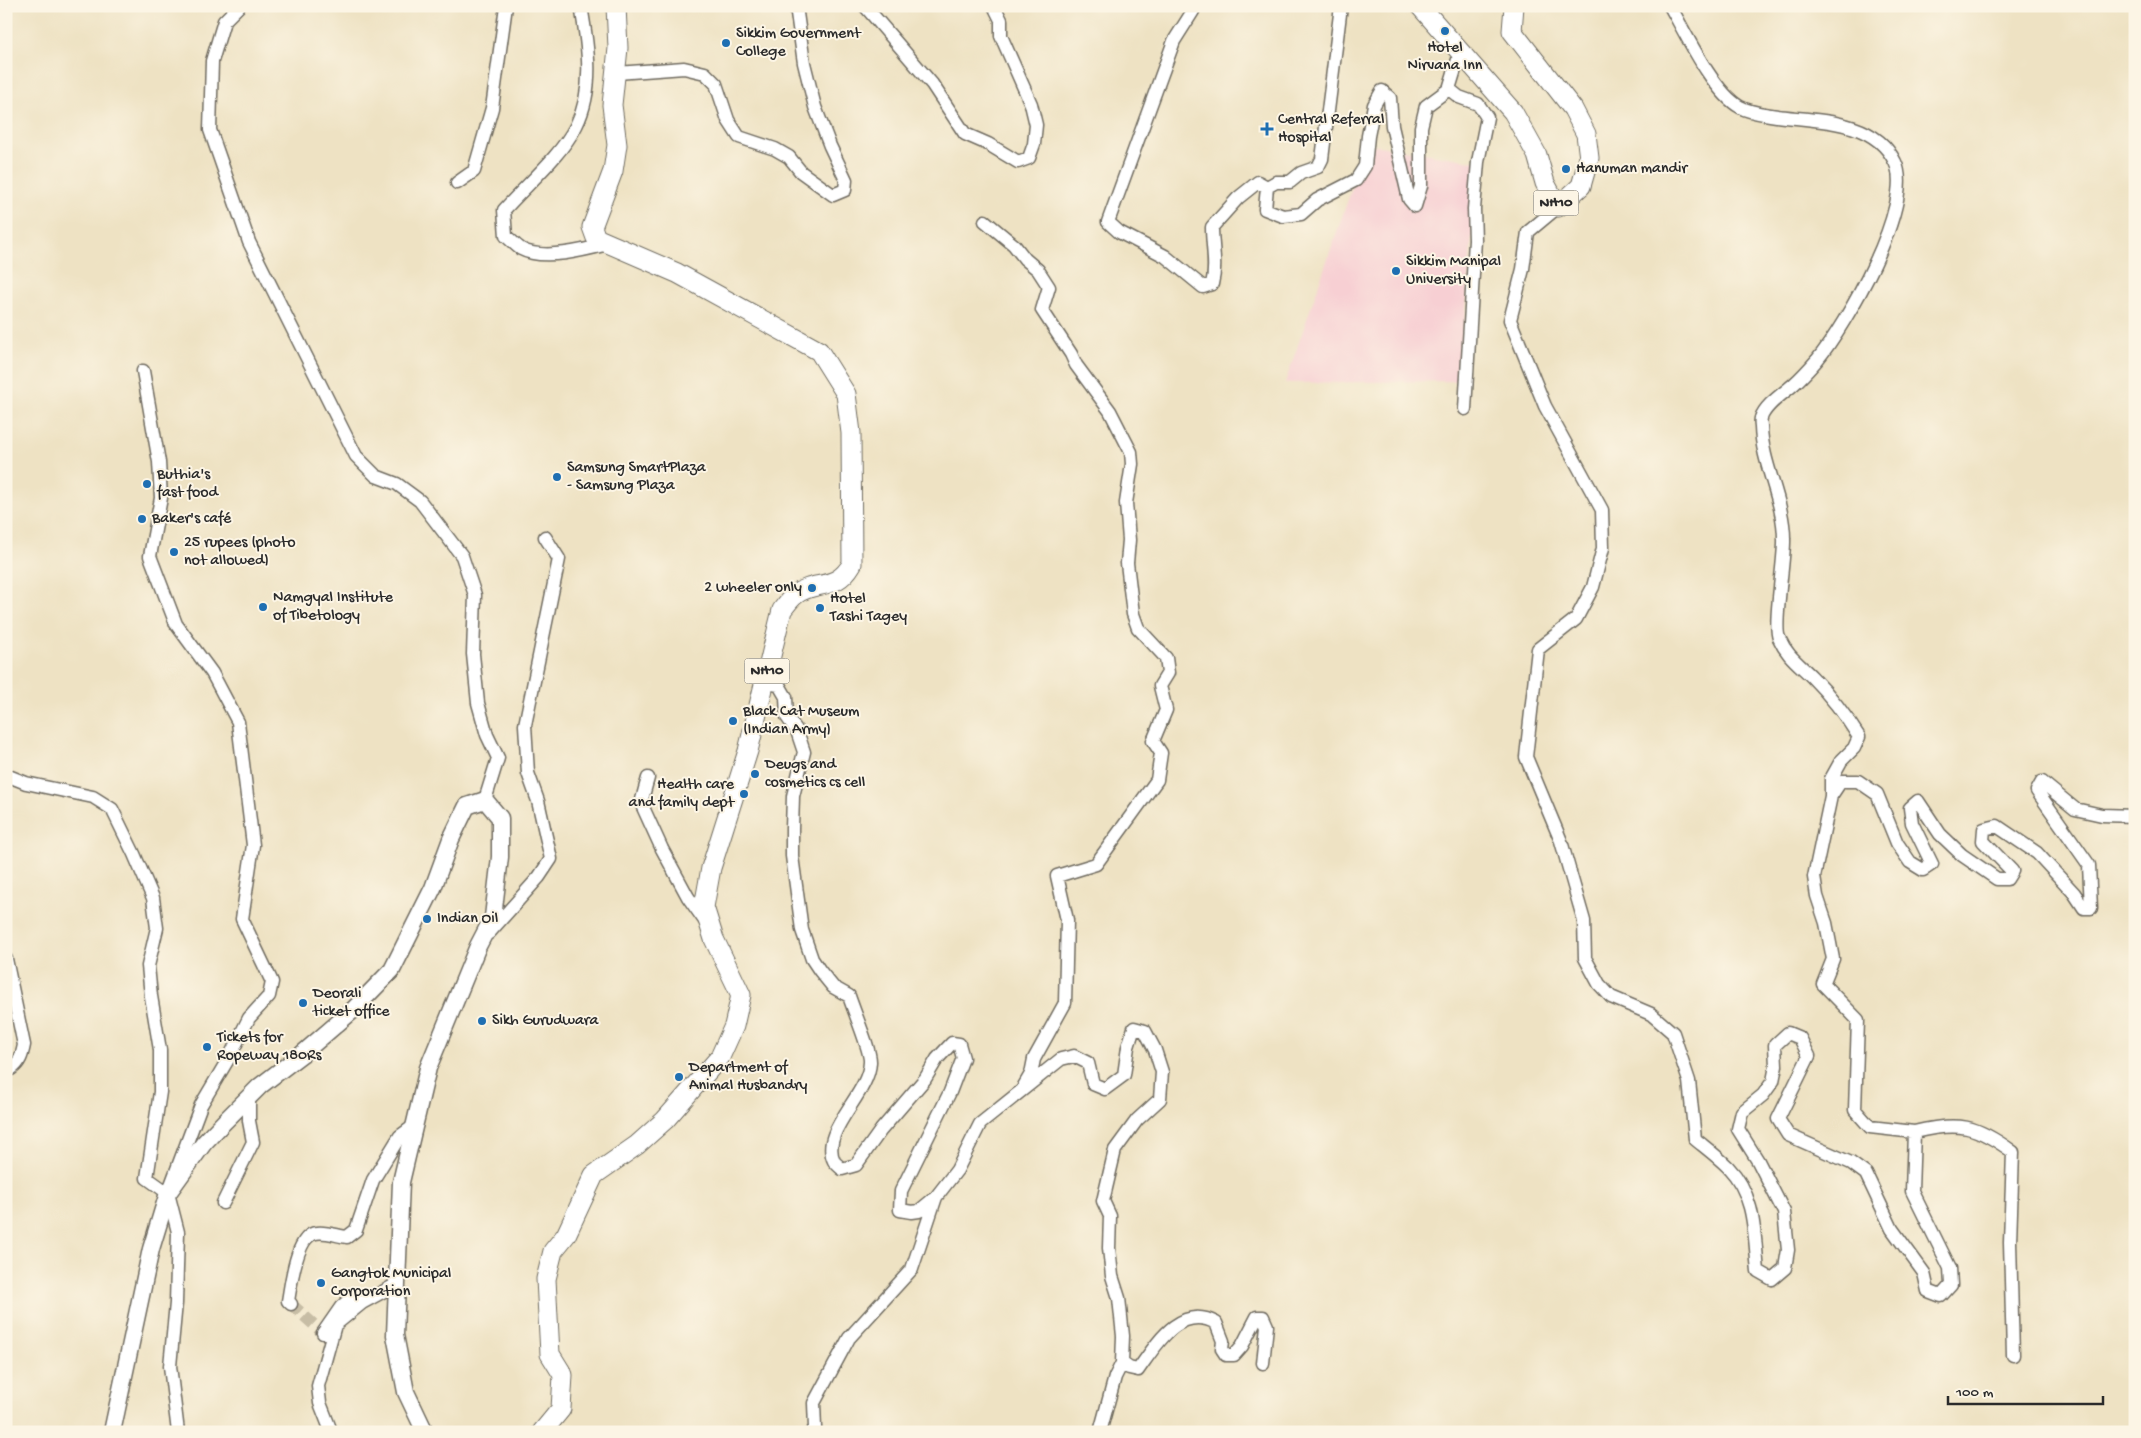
<svg xmlns="http://www.w3.org/2000/svg" width="2141" height="1438" font-family="'Gochi Hand',sans-serif">
<rect width="100%" height="100%" fill="#fcf5e5"/>
<filter id="ink" filterUnits="userSpaceOnUse"><feTurbulence type="fractalNoise" baseFrequency=".02" numOctaves="2"/><feDisplacementMap in="SourceGraphic" scale="10" xChannelSelector="R" yChannelSelector="G"/><feConvolveMatrix kernelMatrix="1 2 1 2 8 2 1 2 1" color-interpolation-filters="sRGB"/></filter>
<filter id="wash" filterUnits="userSpaceOnUse"><feTurbulence type="fractalNoise" baseFrequency=".0096" numOctaves="4" result="noise"/><feDisplacementMap in="SourceGraphic" scale="20" xChannelSelector="R" yChannelSelector="G"/><feGaussianBlur stdDeviation="1.12" result="paint"/><feColorMatrix in="noise" values="0 0 0 0 0 0 0 0 0 0 0 0 0 0 0 0 0 1.4 0 .05"/><feComposite in="paint" operator="in"/></filter>
<g filter="url(#wash)">
<rect width="100%" height="100%" fill="#eee2c3"/>
<!-- built -->
<path fill="#f7cfd3" d="M1367,144L1478,162L1460,381L1285,383Z"/>
</g>
<g filter="url(#ink)">
<g fill="none" stroke-linecap="round" stroke-linejoin="round">
<!-- minor-tunnel -->
<path stroke="#c7bda5" stroke-width="12" stroke-dasharray="12 6" stroke-linecap="butt" d="M291,1304L323,1333"/>
<defs>
<path id="minor" d="M239,6L224,21L212,61L210,130L249,242L356,456L376,476L397,484L420,501L462,556L475,595L473,654L478,703L487,735L498,758L485,800
M581,6C588,46 595,88 576,126C560,157 527,184 504,210L506,236C511,240 516,246 521,249C543,261 585,250 608,244
M865,6L932,84L965,134L988,144L1018,162L1029,158L1034,144L1036,125L1031,104L1001,36V20L994,6
M1192,6L1193,11L1174,41L1108,222L1119,232L1165,256L1203,287L1212,284C1217,266 1212,247 1212,227L1238,198L1258,182L1267,187
M1670,6C1686,34 1713,92 1740,107C1750,113 1766,114 1777,116C1817,121 1875,119 1895,162C1916,204 1845,326 1817,360C1810,368 1802,377 1794,384C1784,393 1765,405 1761,418C1760,421 1761,424 1761,427C1762,465 1784,500 1784,539C1785,558 1773,625 1779,638C1787,656 1798,663 1812,677C1830,695 1846,716 1859,737L1854,748L1841,761L1831,779V796
M617,73L684,68L705,73L716,84L728,120L739,137L775,149L789,157L801,172L833,195L845,190L846,180L830,146L815,107L804,63L796,6
M1449,89L1460,53
M457,183L474,171L492,108L506,6
M1267,187L1265,209L1283,216L1301,214L1317,200L1356,180L1365,166L1368,136L1374,105L1382,91L1390,98L1392,126L1409,199L1415,206L1421,186V127L1426,106L1449,89L1459,97L1478,104L1487,117L1478,162L1474,209L1475,240L1465,409
M1267,187L1276,182H1290L1301,173L1318,167L1322,159L1341,6
M1558,207L1528,232L1523,269L1510,320L1545,406L1602,510L1603,548L1593,587L1576,619L1538,649L1526,757L1561,841L1584,921L1585,958L1599,984L1611,997L1651,1014L1673,1033L1689,1081L1695,1139C1706,1148 1718,1157 1728,1167C1756,1196 1754,1234 1758,1271L1772,1279L1785,1268L1788,1250L1784,1212L1758,1161L1738,1129L1742,1112L1763,1095L1773,1081L1776,1066L1775,1045L1788,1033L1800,1038L1809,1056L1778,1119L1788,1135L1851,1163L1866,1174L1892,1229L1924,1273L1928,1291L1941,1296L1951,1285L1950,1268L1912,1191L1914,1132C1959,1121 1976,1125 2013,1152L2010,1242L2013,1355
M985,221L1014,245L1025,259L1038,270L1049,287L1042,310L1071,354L1076,365L1110,411L1131,452L1132,464L1126,503L1129,540L1127,563L1133,614L1138,628L1166,658L1168,673L1160,686L1166,710L1153,741L1161,753L1157,780L1096,864L1057,876L1067,920L1065,1003L1034,1059L1031,1074L1024,1086
M765,683L779,685L786,697L787,717L797,731L804,752L793,796L792,829V856L802,930L812,959L820,971L833,987L849,996C853,1009 871,1051 870,1062C869,1095 819,1131 834,1161C835,1163 840,1167 842,1169L856,1165L881,1130L925,1079L937,1059L952,1043L959,1044L963,1058L950,1092L901,1191L900,1210L912,1212L919,1211L936,1197L957,1170L980,1124L1061,1059L1074,1056L1088,1063L1093,1084L1105,1089L1124,1075L1128,1047L1134,1028L1145,1031L1155,1050L1162,1072L1160,1099L1137,1120L1115,1150L1103,1201L1110,1216L1109,1248L1112,1276L1119,1298L1123,1336L1122,1363L1115,1377L1100,1432
M6,775L26,783L93,797L112,809L134,854L153,898L157,928L148,966L151,996L160,1050V1092L147,1178L168,1193L201,1105L230,1056L249,1018L269,996L272,982L242,919L253,845L238,722L212,673L176,624L150,556L161,498L159,462L143,371
M648,778L641,803L662,849L688,897L705,921
M489,933L539,877L551,859L538,801L528,773L525,725L559,559L545,537
M6,959L24,1045C22,1055 20,1063 11,1069L6,1067
M1914,1132L1870,1127L1855,1110L1858,1020L1823,984L1833,959L1826,923L1817,896L1814,877L1831,796L1841,781H1858L1877,794L1897,843L1910,862L1923,870L1932,864L1912,823L1910,808L1918,801L1940,834L1962,855L1997,879H2007L2012,871L1983,841L1984,829L1997,826L2037,853L2074,893L2084,908H2091L2089,865L2037,791L2042,782L2075,809L2102,815L2135,816
M168,1193L178,1232L176,1303L170,1366L178,1432
M223,1203L253,1142L249,1121V1097
M291,1304L288,1301C291,1285 296,1235 316,1233C325,1231 338,1236 347,1237L356,1230L373,1180L400,1136L415,1125
M323,1333L341,1307L351,1298L362,1303
M1122,1363L1129,1368L1138,1370C1156,1345 1180,1303 1216,1323L1223,1341L1222,1349L1226,1355H1234L1242,1346L1257,1317H1263L1267,1326L1263,1363
M331,1431L320,1403L318,1386L335,1325L362,1303L397,1284
M812,1432L815,1428L814,1403L849,1338L912,1269L936,1197"/>
<path id="major" d="M112,1432L151,1249L168,1193L204,1143L225,1121L260,1086L302,1054L352,1011L392,970L433,888L451,839L467,806L485,800L500,818V857L493,917L478,946L428,1068L401,1182L395,1335L406,1392L425,1432"/>
<path id="highway" d="M1420,6L1513,112L1537,155L1545,183L1558,207L1581,186L1589,158L1586,134L1573,109L1512,31L1514,6
M542,1432L561,1409L563,1375L550,1354L546,1279L553,1251L566,1235L594,1175L637,1145L665,1120L720,1057L734,1026L741,995L714,939L704,907L711,868L748,751L782,610C786,605 790,599 795,595C815,579 835,593 852,564L851,433L846,394L819,351L677,273L596,238L592,227L613,171L617,145L612,105L618,48L616,6"/>
</defs>
<!-- minor casing -->
<use href="#minor" stroke="#6f6b60" stroke-width="15"/>
<!-- major casing -->
<use href="#major" stroke="#6f6b60" stroke-width="19"/>
<!-- highway casing -->
<use href="#highway" stroke="#6f6b60" stroke-width="21"/>
<!-- minor -->
<use href="#minor" stroke="#fff" stroke-width="12"/>
<!-- major -->
<use href="#major" stroke="#fff" stroke-width="16"/>
<!-- highway -->
<use href="#highway" stroke="#fff" stroke-width="19"/>
</g>
</g>
<!-- markers -->
<g fill="#1f6fb2" stroke="#fcf5e5" stroke-width="2">
<circle cx="1445" cy="31" r="5"/>
<circle cx="726" cy="43" r="5"/>
<path d="M1264.5 121.5h5v5h5v5h-5v5h-5v-5h-5v-5h5z"/>
<circle cx="1566" cy="169" r="5"/>
<circle cx="1396" cy="271" r="5"/>
<circle cx="557" cy="477" r="5"/>
<circle cx="147" cy="484" r="5"/>
<circle cx="142" cy="519" r="5"/>
<circle cx="174" cy="552" r="5"/>
<circle cx="812" cy="588" r="5"/>
<circle cx="263" cy="607" r="5"/>
<circle cx="820" cy="608" r="5"/>
<circle cx="733" cy="721" r="5"/>
<circle cx="755" cy="774" r="5"/>
<circle cx="744" cy="794" r="5"/>
<circle cx="427" cy="919" r="5"/>
<circle cx="303" cy="1003" r="5"/>
<circle cx="482" cy="1021" r="5"/>
<circle cx="207" cy="1047" r="5"/>
<circle cx="679" cy="1077" r="5"/>
<circle cx="321" cy="1283" r="5"/>
</g>
<g text-anchor="middle" dominant-baseline="central" stroke-width="4" stroke-linejoin="round" paint-order="stroke">
<!-- shield labels -->
<g fill="#fcf5e5" stroke="#6a6863" stroke-width="1">
<rect x="1533.5" y="190.5" width="45" height="25" rx="4"/>
<rect x="744.5" y="658.5" width="45" height="25" rx="4"/>
</g>
<g font-size="15" font-weight="bold" fill="#2b2b2b">
<text x="1556" y="203">NH10</text>
<text x="767" y="671">NH10</text>
</g>
<!-- poi labels -->
<g font-size="16" fill="#2b2b2b" stroke="#fcf5e5" text-anchor="start">
<text x="736" y="34">Sikkim Government<tspan x="736" dy="18">College</tspan></text>
<text x="1445" y="48" text-anchor="middle">Hotel<tspan x="1445" dy="18">Nirvana Inn</tspan></text>
<text x="1278" y="120">Central Referral<tspan x="1278" dy="18">Hospital</tspan></text>
<text x="1576" y="169">Hanuman mandir</text>
<text x="1406" y="262">Sikkim Manipal<tspan x="1406" dy="18">University</tspan></text>
<text x="567" y="468">Samsung SmartPlaza<tspan x="567" dy="18">- Samsung Plaza</tspan></text>
<text x="157" y="475">Buthia's<tspan x="157" dy="18">fast food</tspan></text>
<text x="152" y="519">Baker's café</text>
<text x="184" y="543">25 rupees (photo<tspan x="184" dy="18">not allowed)</tspan></text>
<text x="802" y="588" text-anchor="end">2 wheeler only</text>
<text x="273" y="598">Namgyal Institute<tspan x="273" dy="18">of Tibetology</tspan></text>
<text x="830" y="599">Hotel<tspan x="830" dy="18">Tashi Tagey</tspan></text>
<text x="743" y="712">Black Cat Museum<tspan x="743" dy="18">(Indian Army)</tspan></text>
<text x="765" y="765">Deugs and<tspan x="765" dy="18">cosmetics cs cell</tspan></text>
<text x="734" y="785" text-anchor="end">Health care<tspan x="734" dy="18">and family dept</tspan></text>
<text x="437" y="919">Indian Oil</text>
<text x="313" y="994">Deorali<tspan x="313" dy="18">ticket office</tspan></text>
<text x="492" y="1021">Sikh Gurudwara</text>
<text x="217" y="1038">Tickets for<tspan x="217" dy="18">Ropeway 180Rs</tspan></text>
<text x="689" y="1068">Department of<tspan x="689" dy="18">Animal Husbandry</tspan></text>
<text x="331" y="1274">Gangtok Municipal<tspan x="331" dy="18">Corporation</tspan></text>
</g>
</g>
<!-- margin -->
<rect width="2141" height="1438" fill="none" stroke="#fcf5e5" stroke-width="25"/>
<!-- scale -->
<path d="M1948 1396v8h155v-8" fill="none" stroke="#2b2b2b" stroke-width="2.5"/>
<text x="1956" y="1396" font-size="15" fill="#2b2b2b" stroke="#fcf5e5" stroke-width="4" paint-order="stroke">100 m</text>
</svg>
